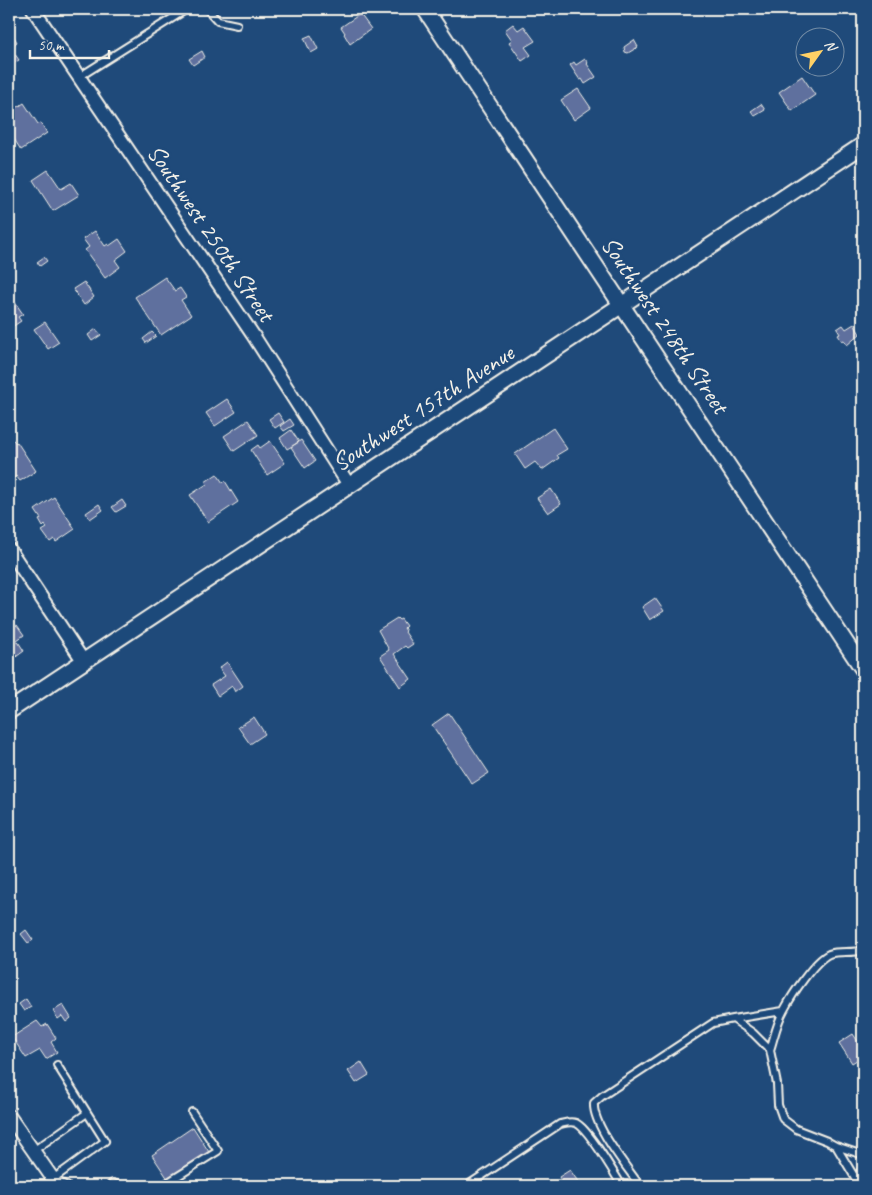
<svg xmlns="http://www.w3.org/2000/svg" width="872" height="1195" font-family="Caveat,sans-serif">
<rect width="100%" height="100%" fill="#1f4a7a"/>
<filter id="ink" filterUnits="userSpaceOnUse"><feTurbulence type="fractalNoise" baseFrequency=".02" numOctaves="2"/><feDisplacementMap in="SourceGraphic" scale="10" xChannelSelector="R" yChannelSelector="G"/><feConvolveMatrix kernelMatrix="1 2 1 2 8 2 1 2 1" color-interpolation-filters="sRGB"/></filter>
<g filter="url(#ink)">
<!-- building -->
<path fill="#5f709e" stroke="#f4f1e8" d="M360,14L371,29L350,44L344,34L345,33L341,27Z
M513,24L518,30L524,26L535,41L525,47L531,55L522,61L509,42L512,40L505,30Z
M13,35L17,42L9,48V38Z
M311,35L318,49L311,53L304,38Z
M634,40L638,47L628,53L625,52L624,47Z
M12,50L19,60L9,66V52Z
M202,51L205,57L193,65L189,59Z
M585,59L588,63L587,64L596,77L585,84L582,79L580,80L570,65L574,62L576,65Z
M802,76L815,95L792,111L779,92Z
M578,89L591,108L574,120L561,100Z
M24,103L38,124L41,123L47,133L21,150L9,131V113Z
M761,104L765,110L755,116L751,111Z
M48,170L61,189L71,183L79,195L53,211L33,180Z
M95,231L105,246L108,244L109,246L119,239L127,251L115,260L120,267L105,278L85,250L89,247L83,239Z
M44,257L47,261L40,266L37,262Z
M165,277L175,291L180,288L186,297L181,300L191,315L161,335L135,297Z
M84,282L94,297L84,305L73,289Z
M14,301L23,314L18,317L21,321L9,329V303Z
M45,322L59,342L48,349L34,329Z
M854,324L860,334L847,345L844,340L842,341L838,335L840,334L837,329L843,325L846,329Z
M96,329L101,335L92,341L88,335Z
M152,332L156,336L146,343L143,339Z
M227,399L236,412L215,426L206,413Z
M278,413L284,422L275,428L269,419Z
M290,419L294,425L284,431L280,426Z
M248,420L258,435L234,451L224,436Z
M553,428L567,449L557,455L559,458L542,470L535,462L525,469L515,454Z
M291,430L299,442L287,449L280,438Z
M12,439L16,443L17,442L36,471L20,481L16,476L10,481L9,480V441Z
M301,440L315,461L305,468L291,447Z
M270,441L285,463L267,475L251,450L258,445L260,448Z
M217,474L223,483L225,481L238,502L208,522L190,495L207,484L205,482Z
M551,489L561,504L548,513L537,498Z
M54,497L75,529L56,542L54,539L50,542L42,531L47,528L45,525L43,527L39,520L41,519L35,510Z
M122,500L126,506L116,512L112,507Z
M99,504L103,510L90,519L86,513Z
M655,598L664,611L650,620L642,607Z
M397,618L399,620L401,619L406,626L404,628L406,631L405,632L413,644L407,648L405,646L394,654L411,679L400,687L380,656L389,650L378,630Z
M17,625L24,635L17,640L24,651L9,662V628L10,630Z
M227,662L243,686L235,692L232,686L218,696L211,685L225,676L219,668Z
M449,713L489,773L472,784L432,725Z
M254,717L265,734L250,744L238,727Z
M26,930L33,940L28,943L21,934Z
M26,999L31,1007L24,1011L19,1004Z
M63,1005L71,1018L66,1022L62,1016L58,1019L53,1011Z
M37,1021L42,1027L47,1024L56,1038L51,1042L57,1052L46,1059L40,1050L26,1058L12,1037Z
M853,1034L863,1049V1056L852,1063L839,1043Z
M361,1062L369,1075L356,1083L348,1071Z
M193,1127L209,1152L168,1179L152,1155Z
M570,1170L579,1183L576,1186H559L563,1184L559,1177Z"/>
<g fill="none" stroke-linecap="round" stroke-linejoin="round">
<defs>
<path id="service" d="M207,9L218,21L237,25
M79,77L187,9
M733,1019L783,1011
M770,1050C774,1038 777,1022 784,1010C792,995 814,961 829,954C839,950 852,954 863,950
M57,1065L105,1141L53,1179L67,1186
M836,1146L863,1155
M33,1151L87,1113
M856,1179L863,1168
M471,1183L560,1124C565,1123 570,1121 576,1123C588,1128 614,1173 622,1186
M109,1186L113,1183L122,1186
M162,1186L218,1151L192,1112
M640,1186C627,1167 592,1125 594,1103L602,1096L713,1023L733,1019L753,1033L770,1050L777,1084L778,1105L783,1119L796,1129L827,1141L836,1146L860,1186"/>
<path id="minor" d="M33,9L253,335L349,485
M9,549L84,662
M9,1116L53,1179"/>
<path id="tertiary" d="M425,9L863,669
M9,711L863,145"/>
</defs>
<!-- service casing -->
<use href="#service" stroke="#f4f1e8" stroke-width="10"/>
<!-- minor casing -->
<use href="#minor" stroke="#f4f1e8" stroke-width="16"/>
<!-- tertiary casing -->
<use href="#tertiary" stroke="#f4f1e8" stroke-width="19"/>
<!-- service -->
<use href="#service" stroke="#1f4a7a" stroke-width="6"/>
<!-- minor -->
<use href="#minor" stroke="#1f4a7a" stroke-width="12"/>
<!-- tertiary -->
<use href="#tertiary" stroke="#1f4a7a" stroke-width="15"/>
</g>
</g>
<g text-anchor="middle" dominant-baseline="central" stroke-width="5" stroke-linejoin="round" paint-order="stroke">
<!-- street labels -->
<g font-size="25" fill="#f4f1e8" stroke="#1f4a7a">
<text transform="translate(211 233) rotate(56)">Southwest 250th Street</text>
<text transform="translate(665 325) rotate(56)">Southwest 248th Street</text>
<text transform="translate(423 408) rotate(-33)">Southwest 157th Avenue</text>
</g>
</g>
<!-- margin -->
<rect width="872" height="1195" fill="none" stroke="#1f4a7a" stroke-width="30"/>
<rect x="15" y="15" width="842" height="1165" fill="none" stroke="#f4f1e8" stroke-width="2" filter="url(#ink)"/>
<!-- north arrow -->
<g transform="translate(820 52) rotate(57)"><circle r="24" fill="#1f4a7a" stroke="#748da6"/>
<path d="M0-4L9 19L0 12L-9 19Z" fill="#ffd166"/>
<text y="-8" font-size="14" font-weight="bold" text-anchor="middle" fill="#f4f1e8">N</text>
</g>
<!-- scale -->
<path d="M30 50v8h79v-8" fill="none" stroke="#f4f1e8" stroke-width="2.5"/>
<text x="38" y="50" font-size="15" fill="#f4f1e8" stroke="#1f4a7a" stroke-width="4" paint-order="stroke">50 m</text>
</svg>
